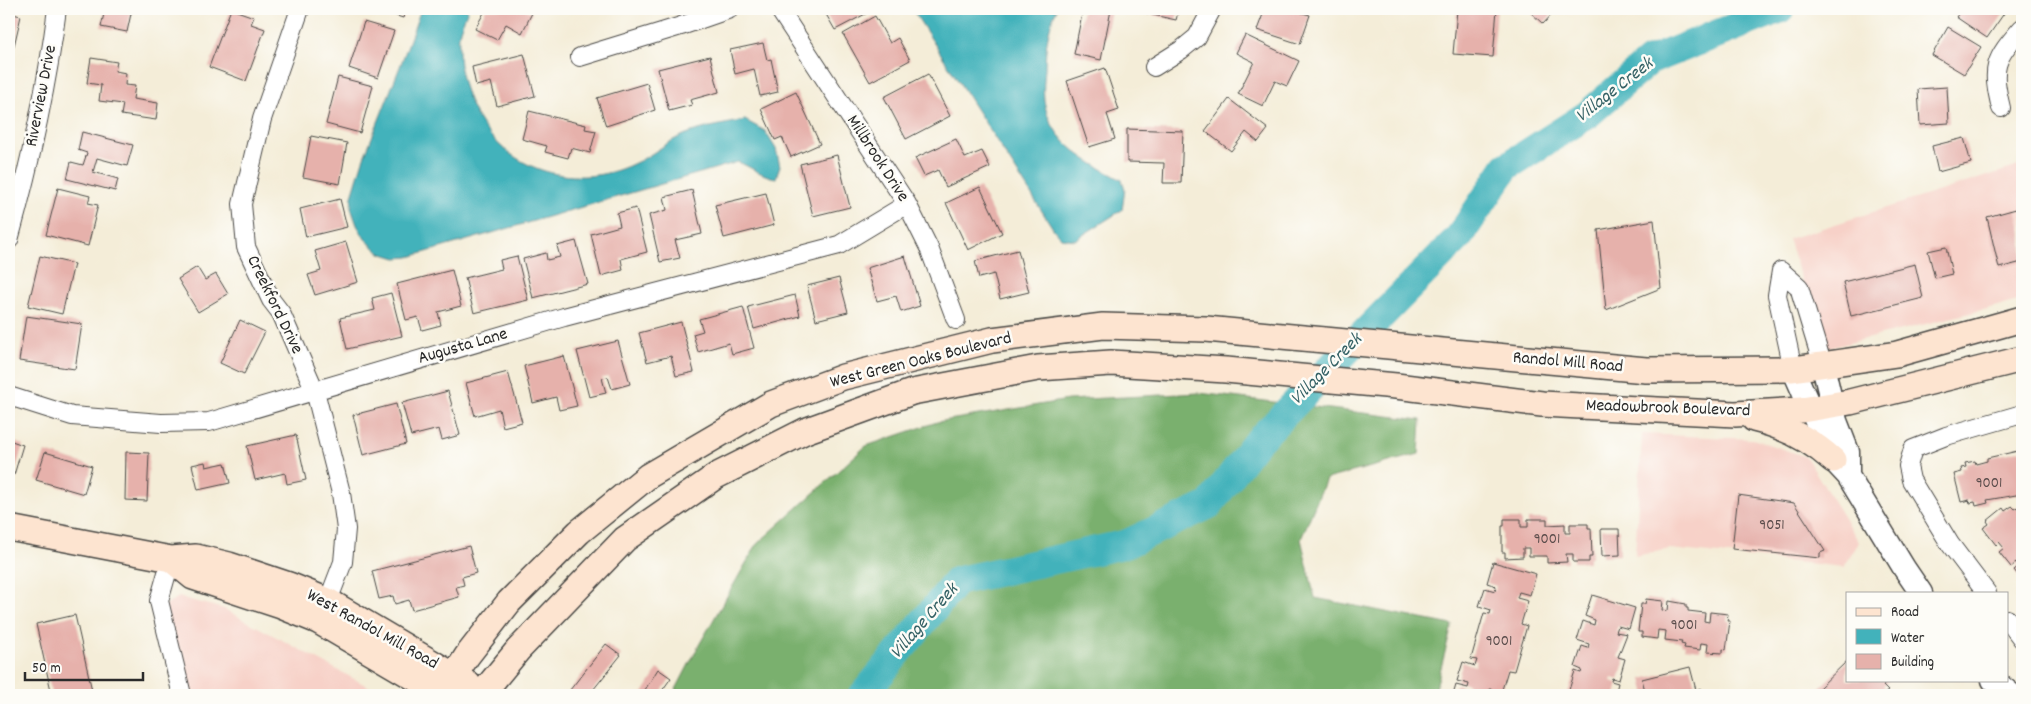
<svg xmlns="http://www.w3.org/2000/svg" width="2031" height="704" font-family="Dekko,sans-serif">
<rect width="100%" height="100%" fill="#fdfcf7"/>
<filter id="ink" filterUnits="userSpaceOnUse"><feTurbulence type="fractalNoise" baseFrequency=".02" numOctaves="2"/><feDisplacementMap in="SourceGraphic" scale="10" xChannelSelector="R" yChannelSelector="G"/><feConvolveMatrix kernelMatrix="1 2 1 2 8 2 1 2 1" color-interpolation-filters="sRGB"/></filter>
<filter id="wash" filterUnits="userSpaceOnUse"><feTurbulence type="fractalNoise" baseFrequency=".0096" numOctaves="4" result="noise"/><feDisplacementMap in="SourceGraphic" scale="20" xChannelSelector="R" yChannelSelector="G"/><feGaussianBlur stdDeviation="1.12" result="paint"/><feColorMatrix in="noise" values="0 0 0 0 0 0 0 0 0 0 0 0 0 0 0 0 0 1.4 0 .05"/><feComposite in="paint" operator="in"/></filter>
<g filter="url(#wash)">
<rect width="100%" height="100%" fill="#f4edd8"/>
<!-- built -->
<path fill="#f7d1c8" d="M2022,165V300L1825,349L1788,239Z
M1642,434L1753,439L1806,457L1859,542L1844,567L1670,549L1635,556Z
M179,597L224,609L384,695H185L162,607Z"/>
<!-- forest -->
<path fill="#7ab06e" stroke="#526e4c" d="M1199,393L1421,420L1419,454L1326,479L1301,539L1315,598L1452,625L1434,695H673L699,645L757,544L866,446L937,422L1068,400Z"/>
<!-- water -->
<path fill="#42b2bb" stroke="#366e73" d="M421,9H468C466,16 462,23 460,30C458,36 459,43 459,49C459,74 465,96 478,118C510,172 576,191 633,164C652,156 667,141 686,134C705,127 726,124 745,120L765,131L776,149L780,166L776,178C762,176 751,167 738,162L409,257L396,258L380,253L365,239L357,225L351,208L352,196L363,160L401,64Z
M912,9H1057C1048,26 1045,50 1045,69C1044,79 1043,90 1044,100C1050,143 1089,162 1122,180L1125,189L1122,210L1075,240L1061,238L1054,230Z"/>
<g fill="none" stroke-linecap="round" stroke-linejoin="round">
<!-- river -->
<path stroke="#42b2bb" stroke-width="29" d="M863,695L957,581L1126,544L1209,505L1255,444L1459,237L1506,167L1587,115L1649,61L1780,9"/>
</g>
<g id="blocks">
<!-- building -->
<path fill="#e6b1ab" d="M105,9H132L127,32L101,27Z
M231,9L254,17L251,24L265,29L246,81L209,67Z
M375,9H406L403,18Z
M486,9H524L532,13L522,33L506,24L497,40L475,29Z
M823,9H870L871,11L835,30Z
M1083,9L1111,10L1101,60L1074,54Z
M1135,9H1179L1176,20L1135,11Z
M1265,9H1300L1299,12L1310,15L1300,44L1257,30Z
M1481,9H1497L1493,57L1453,54L1457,10L1480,12Z
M1527,9H1557L1543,24Z
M1962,9H2007L1987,38L1956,17Z
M9,13L21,16L11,59L9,58Z
M875,16L890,43L898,38L910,60L870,82L843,34Z
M364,22L394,31L378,78L349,68Z
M1948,27L1981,47L1964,74L1932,55Z
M1245,35L1299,61L1287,86L1275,81L1263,106L1238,94L1254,62L1236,53Z
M763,43L767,60L771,59L778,92L760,96L754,69L735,74L730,50Z
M524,54L535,96L497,106L491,82L476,86L472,67Z
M710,56L719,92L690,100L692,105L669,111L658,69Z
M91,58L117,62L115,71L126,73L125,85L135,86L133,99L158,103L156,120L121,115L123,104L99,101L101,85L87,83Z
M1105,68L1119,110L1107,114L1115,139L1089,147L1067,81Z
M928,74L950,116L906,139L884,97Z
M338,77L373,86L360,133L326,124Z
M647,83L655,110L606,126L597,98Z
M1947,87L1949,123L1920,125L1918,89Z
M796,92L820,144L791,157L782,137L775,140L761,109Z
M1229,99L1268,129L1258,142L1246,132L1231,151L1205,131Z
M529,111L586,125L585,129L596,131L590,153L571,148L568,158L545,152L547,146L522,139Z
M1127,129L1183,131L1181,183H1163L1164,163L1127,162Z
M82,132L133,145L127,166L97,158L93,172L118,179L115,191L67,179L71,162L83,165L87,153L78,150Z
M311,136L347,143L340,184L303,177Z
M1964,138L1971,163L1938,172L1932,146Z
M956,139L965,158L982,151L990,167L946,187L938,170L924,176L915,158Z
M837,155L850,207L813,216L800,164Z
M980,187L1002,233L968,250L946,203Z
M58,188L90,196L88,203L98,205L88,246L46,235Z
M692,190L702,234L675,240L680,258L660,262L649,215L667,210L664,197Z
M766,193L774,225L724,238L715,205Z
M340,199L347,227L306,237L300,209Z
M636,208L647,252L621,259L623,270L601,276L591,234L620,226L617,213Z
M2016,209L2022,233V262L1999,268L1987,217Z
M1654,220L1661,288L1606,310L1598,230Z
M576,241L588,284L533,298L523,259L546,253L547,260L560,257L557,246Z
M346,242L358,282L315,295L308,275L321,271L315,251Z
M1946,247L1952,274L1935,278L1928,251Z
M1018,250L1029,292L1000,299L994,274L979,278L975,261Z
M40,256L74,264L62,314L28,306Z
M517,256L528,300L474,313L465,278L502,269L500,260Z
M905,256L920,306L901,312L896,296L877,301L867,268Z
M1915,264L1923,298L1851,316L1843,282Z
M197,267L205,280L216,274L228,294L198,312L178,279Z
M452,270L461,306L438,312L441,325L422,330L418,317L406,320L397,284Z
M839,278L848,312L816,320L807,286Z
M391,293L402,336L347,349L340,318L375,310L372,298Z
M795,295L800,316L754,329L748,307Z
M743,307L754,348L732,354L729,343L698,352L693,334L703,331L699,319Z
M26,316L82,324L75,369L19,361Z
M240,320L265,332L244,374L220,363Z
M681,322L694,372L676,376L671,356L647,362L639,333Z
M618,341L630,384L612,389L608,377L602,378L606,393L589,397L577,351Z
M564,356L577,406L559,410L556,397L533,403L524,366Z
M508,372L522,422L503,427L499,409L475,416L466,383Z
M448,391L460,435L442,440L439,429L411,436L402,403Z
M396,404L406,444L363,455L353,415Z
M296,435L306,480L287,484L285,473L255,480L247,446Z
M9,440L23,445L14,475L9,473Z
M2022,450V494L1987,500L1988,503L1976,506L1975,502L1970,503L1969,500L1961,502L1954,474L1962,472L1961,468L1966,467L1965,463L1975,461L1976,464L1987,461V458Z
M45,452L92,466L84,494L36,480Z
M126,452L149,453L147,501L125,500Z
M205,462L206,467L225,463L230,483L198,490L192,465Z
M1738,495L1794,503L1825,551L1820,553V558L1732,549Z
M2012,506L2015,509L2018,507L2022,513V580L2014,570L2019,566L2016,563L2011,567L1999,552L2004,548L1999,542L1996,545L1983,528L1989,524L1987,521L2003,508L2005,511Z
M1504,519H1521V527H1528V519H1547V525L1565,524V533H1570V524H1588V528H1591L1592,557H1589V562H1573V554H1566L1567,562L1547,563V556H1529V548H1523V557L1505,558V552H1502V526H1504Z
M1601,529H1619L1620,555L1602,556Z
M469,546L476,573L462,577L464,585L456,587L459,597L412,610L409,600L395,604L393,596L379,599L372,571Z
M1493,562L1536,574L1530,595L1519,592L1517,598L1528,601L1521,624L1527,626L1514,671L1508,670L1501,693L1490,689L1489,695H1453L1456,685L1468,688L1469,684L1457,681L1463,662L1475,666L1477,660L1471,659L1484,613L1490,614L1491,610L1479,606L1485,588L1495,591L1496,586L1487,583Z
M1592,595L1635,608L1629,629L1618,626L1616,632L1627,634L1618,657L1625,659L1619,680L1612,678L1611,681L1618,683L1615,695H1575L1568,693L1575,671L1581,673L1582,670L1575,667L1582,646L1588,648L1589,644L1577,640L1583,621L1594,625L1595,620L1585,616Z
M1646,599L1663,601L1662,610L1668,611L1669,601L1686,604V608H1688V611L1705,613L1704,621L1709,622L1710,612L1728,614L1727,621H1730L1726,650L1723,649V653L1707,652L1708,644L1701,643L1700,650L1684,648L1685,645L1681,644L1682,642L1665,640L1666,631L1658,630L1657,639L1642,637V632H1638L1641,604H1645Z
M75,615L93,695H52L36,624Z
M606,644L621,655L589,695H566Z
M1847,661V680H1889L1883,686L1888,691L1883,695H1821L1823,693L1819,688Z
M1690,667L1696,690L1701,688L1703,695H1646L1642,679Z
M658,669L671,678L659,695H647L643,693Z"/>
</g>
</g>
<g filter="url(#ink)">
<use href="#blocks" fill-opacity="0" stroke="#494845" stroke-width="1"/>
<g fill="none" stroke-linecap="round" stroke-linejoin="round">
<defs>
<path id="minor" d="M300,9L262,119L242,204L246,247L271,300L281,313L315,391L341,493L346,529L343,562L328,601
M779,9L907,204L929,248L956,320
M580,57L681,26L730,9
M1154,67L1181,50L1197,37L1212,9
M2001,108C1991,67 1994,60 2022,28
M9,240C30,164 47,87 57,9
M1781,271L1799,287L1823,366
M1781,271L1777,295L1793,369
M9,396L72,416L161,423L209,422L564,317L839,245L907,204
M171,559L159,601L182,695
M1987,593L1950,544L1911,480L1908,466L1913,449L1946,436L2022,414
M2007,619L2022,639"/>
<path id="tertiary" d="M1823,366L1836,421L1848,452V476
M1793,369L1833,460L1848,476L1904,568L1921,593
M1993,680L2012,695"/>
<path id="secondary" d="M1754,419C1784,426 1810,439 1833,460
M9,528L171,559L196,557L229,565L289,585L328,601L468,684
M171,559L193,577L281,606L318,621L444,695
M442,695L467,656L509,602L579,532L648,476L771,404L843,377L992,340L1103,326L1206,329L1646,370L1793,369L1897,354L2022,319
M481,695L518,650L625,539L716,476L805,431L912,392L1038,368L1111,363L1226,370L1396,386L1542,404L1735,414L1802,410L1850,402L2022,359"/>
</defs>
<!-- minor casing -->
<use href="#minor" stroke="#494845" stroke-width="20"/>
<!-- tertiary casing -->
<use href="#tertiary" stroke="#494845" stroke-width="25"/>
<!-- secondary casing -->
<use href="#secondary" stroke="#494845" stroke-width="28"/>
<!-- minor -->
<use href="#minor" stroke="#fff" stroke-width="18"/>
<!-- tertiary -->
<use href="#tertiary" stroke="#fff" stroke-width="22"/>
<!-- secondary -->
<use href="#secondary" stroke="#fde4d0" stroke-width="25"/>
</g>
</g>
<g text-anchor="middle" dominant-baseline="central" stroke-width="5" stroke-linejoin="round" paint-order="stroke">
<!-- number labels -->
<g font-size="15" fill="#5a4c4b">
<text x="1989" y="484">9001</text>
<text x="1772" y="526">9051</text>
<text x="1547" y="540">9001</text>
<text x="1684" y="626">9001</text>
<text x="1499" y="642">9001</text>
</g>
<!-- street labels -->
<g font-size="18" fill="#2b2b2b" stroke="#fdfcf7">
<text transform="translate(42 96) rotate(-79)">Riverview Drive</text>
<text transform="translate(877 159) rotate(57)">Millbrook Drive</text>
<text transform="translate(274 305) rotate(64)">Creekford Drive</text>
<text transform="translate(463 347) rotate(-16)">Augusta Lane</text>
<text transform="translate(921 361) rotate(-14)">West Green Oaks Boulevard</text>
<text transform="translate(1568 363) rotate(5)">Randol Mill Road</text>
<text transform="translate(1668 409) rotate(2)">Meadowbrook Boulevard</text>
<text transform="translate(372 630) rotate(29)">West Randol Mill Road</text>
</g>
<!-- water labels -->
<g font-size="19" font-style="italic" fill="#346165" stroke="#fdfcf7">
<text transform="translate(1615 91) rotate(-38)">Village Creek</text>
<text transform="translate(1327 370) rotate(-45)">Village Creek</text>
<text transform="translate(925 622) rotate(-49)">Village Creek</text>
</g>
</g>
<!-- margin -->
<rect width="2031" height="704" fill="none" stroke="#fdfcf7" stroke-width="30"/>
<!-- legend -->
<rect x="1846" y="592" width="162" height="90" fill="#fdfcf7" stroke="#a9a8a5"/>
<rect x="1856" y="608" width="25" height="8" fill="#fde4d0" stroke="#a9a8a5"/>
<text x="1891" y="616" font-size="15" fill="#2b2b2b">Road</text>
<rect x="1856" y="629" width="25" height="15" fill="#42b2bb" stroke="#a9a8a5"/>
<text x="1891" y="642" font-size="15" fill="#2b2b2b">Water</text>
<rect x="1856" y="654" width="25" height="15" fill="#e6b1ab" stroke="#a9a8a5"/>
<text x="1891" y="666" font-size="15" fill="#2b2b2b">Building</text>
<!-- scale -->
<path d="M25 672v8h118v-8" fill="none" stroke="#2b2b2b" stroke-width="2.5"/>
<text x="32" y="672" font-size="15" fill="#2b2b2b" stroke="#fdfcf7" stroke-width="4" paint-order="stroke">50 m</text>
</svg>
